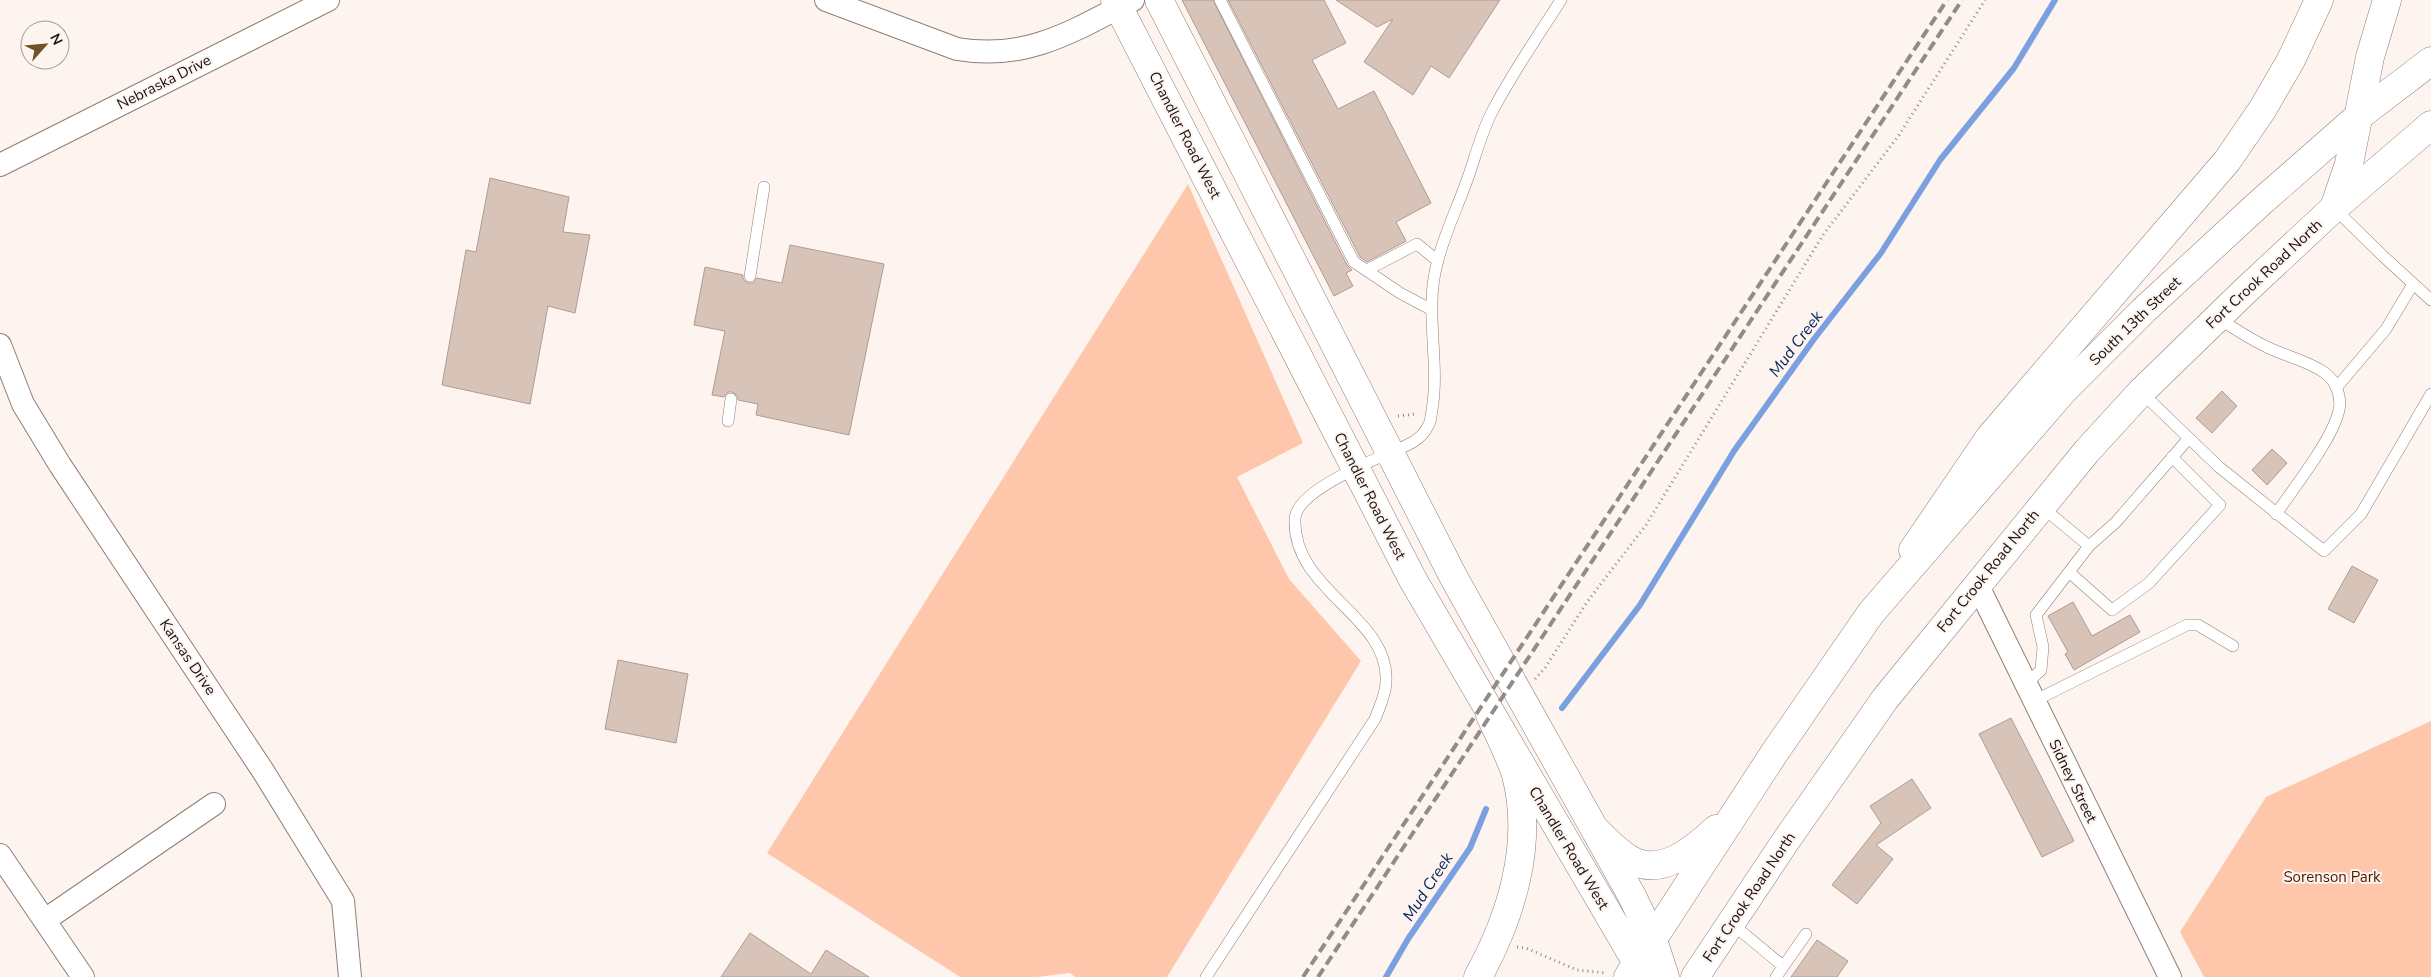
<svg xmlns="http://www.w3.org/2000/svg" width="2431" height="977" font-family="'Nunito Sans',sans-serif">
<rect width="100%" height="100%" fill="#fdf4f0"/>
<!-- green -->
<path fill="#fec7ab" d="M1188,184L1303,443L1237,477L1289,579L1361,661L1167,977H1075L1070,973L1037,977H960L767,853Z
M2431,721V977H2204L2180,932L2266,797Z"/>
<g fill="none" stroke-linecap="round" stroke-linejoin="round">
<!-- stream -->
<path stroke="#7ba0df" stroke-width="6" d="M1562,708L1640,605L1734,451L1814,339L1881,253L1940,160L2014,68L2055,0
M1386,977L1408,939L1470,848L1486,809"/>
</g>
<!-- building -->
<path fill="#d8c3b9" stroke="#af9b91" d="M1182,0H1213L1347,265L1352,270L1346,273L1353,286L1334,296Z
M1228,0H1324L1346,43L1312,60L1338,109L1374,91L1431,203L1396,222L1406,241L1367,262L1360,257Z
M1336,0H1500L1449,78L1431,66L1413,95L1364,62L1393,19L1377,27Z
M490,178L569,197L563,232L590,235L575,313L548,306L530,404L442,385L466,250L476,252Z
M790,245L884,264L849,435L756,415L758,404L738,400V396L732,392H728L724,397L712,395L725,331L694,325L705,267L743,275V279L748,283H753L757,278L782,283Z
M2222,391L2237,406L2212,433L2196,418Z
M2272,449L2287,463L2267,485L2252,470Z
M2352,566L2378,580L2354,623L2328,609Z
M2073,602L2092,636L2130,615L2140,632L2074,670L2065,654L2068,652L2048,616Z
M618,660L688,674L676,743L605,729Z
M2011,718L2074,841L2042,857L1979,734Z
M1912,779L1931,808L1876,845L1893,859L1857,904L1832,885L1881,823L1870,806Z
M750,933L811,974L826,950L869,977H721Z
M1817,940L1848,961L1837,977H1791Z"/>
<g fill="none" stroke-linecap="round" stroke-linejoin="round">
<defs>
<path id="service" d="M1220,0L1354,262L1400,293L1432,310
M2334,208L2383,256L2431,300
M1367,270L1417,244L1438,261
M750,276L764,187
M2217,318C2234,328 2251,340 2269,348C2288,357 2309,361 2325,373C2336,381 2342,397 2339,410C2333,439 2293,489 2276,514
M2337,387L2386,329L2413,284
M2141,392L2219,467L2324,551L2361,514L2431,394
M728,421L731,399
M2089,546L2116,522L2189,438
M2069,572L2112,610L2149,583L2220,505L2172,457
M2026,684L2041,670L2043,647L2036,615L2089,546L2042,507
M2034,701L2187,625H2198L2233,646
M1731,923L1783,966
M1206,977L1375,719C1379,708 1386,694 1386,682C1390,616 1292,591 1295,519C1296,492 1364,465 1386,454C1402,447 1420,443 1428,426C1431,422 1431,415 1432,410C1440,363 1425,314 1436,268C1442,239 1456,211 1466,183C1475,159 1481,132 1493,110C1513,72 1538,36 1561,0
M1776,977L1806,934"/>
<path id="minor" d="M826,0L957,49C1027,61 1073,31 1133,0
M0,165L328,0
M0,345L23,404L60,465L263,771L343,901L350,977
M1977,584L2170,977
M0,855L83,977
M45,920L214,804"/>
<path id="secondary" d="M1115,0L1413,580L1637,963L1649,977
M1159,0L1454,578L1632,896L1653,940L1665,977
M2334,208L2349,164L2370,57L2387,0
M1913,550L1990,437L2227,161L2262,110L2291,60L2319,0"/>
<path id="primary" d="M1596,830C1607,841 1618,853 1631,860C1662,877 1695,849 1716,829
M1478,977C1511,917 1534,844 1516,775C1510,755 1499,735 1490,715
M1628,977L1775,752L1871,613L2063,391L2144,310L2261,202L2359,116L2431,61
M1695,977L1785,842L1885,699L2087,451L2141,392L2245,291L2334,208L2431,125"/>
</defs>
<!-- service casing -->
<use href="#service" stroke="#917e74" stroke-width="12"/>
<!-- minor casing -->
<use href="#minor" stroke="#917e74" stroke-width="24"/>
<!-- secondary casing -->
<use href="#secondary" stroke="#917e74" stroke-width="29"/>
<!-- primary casing -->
<use href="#primary" stroke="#917e74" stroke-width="29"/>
<!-- path -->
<path stroke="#938b87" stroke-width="3" stroke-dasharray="1 4" stroke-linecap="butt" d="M1398,416L1416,414
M1535,679L1545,668L1587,602L1646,525L1823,235L1899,135L1985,0
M1517,947L1526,948L1577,970L1606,973"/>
<!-- service -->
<use href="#service" stroke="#fff" stroke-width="11"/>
<!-- minor -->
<use href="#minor" stroke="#fff" stroke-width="22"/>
<!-- secondary -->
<use href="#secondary" stroke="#fff" stroke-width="28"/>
<!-- primary -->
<use href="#primary" stroke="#fff" stroke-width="28"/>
<!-- rail -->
<path stroke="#938b87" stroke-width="4" stroke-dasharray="10 5" stroke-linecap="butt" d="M1303,977L1947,0
M1318,977L1962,0"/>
</g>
<g text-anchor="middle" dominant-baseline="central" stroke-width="4" stroke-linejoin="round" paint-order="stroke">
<!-- street labels -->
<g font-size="15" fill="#19120e" stroke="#fdf4f0">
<text transform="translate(164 82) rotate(-27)">Nebraska Drive</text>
<text transform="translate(1185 135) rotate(63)">Chandler Road West</text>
<text transform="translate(2264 274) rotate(-43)">Fort Crook Road North</text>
<text transform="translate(2135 321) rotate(-44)">South 13th Street</text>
<text transform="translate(1370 496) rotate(63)">Chandler Road West</text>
<text transform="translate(1988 571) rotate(-51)">Fort Crook Road North</text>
<text transform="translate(188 657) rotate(56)">Kansas Drive</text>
<text transform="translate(2073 781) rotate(64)">Sidney Street</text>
<text transform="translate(1569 848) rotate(59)">Chandler Road West</text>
<text transform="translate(1749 897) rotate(-56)">Fort Crook Road North</text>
</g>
<!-- park labels -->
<g font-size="15" fill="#4a1d00" stroke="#fdf4f0">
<text x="2332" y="877">Sorenson Park</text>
</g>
<!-- water labels -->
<g font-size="16" font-style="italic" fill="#05255c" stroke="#fdf4f0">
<text transform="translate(1796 344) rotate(-53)">Mud Creek</text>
<text transform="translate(1428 887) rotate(-57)">Mud Creek</text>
</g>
</g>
<!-- north arrow -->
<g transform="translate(45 45) rotate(63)"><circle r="24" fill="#fdf4f0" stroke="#a29a96"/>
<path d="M0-4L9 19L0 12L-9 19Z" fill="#6f5226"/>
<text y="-8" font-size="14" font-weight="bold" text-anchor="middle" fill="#19120e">N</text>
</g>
</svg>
